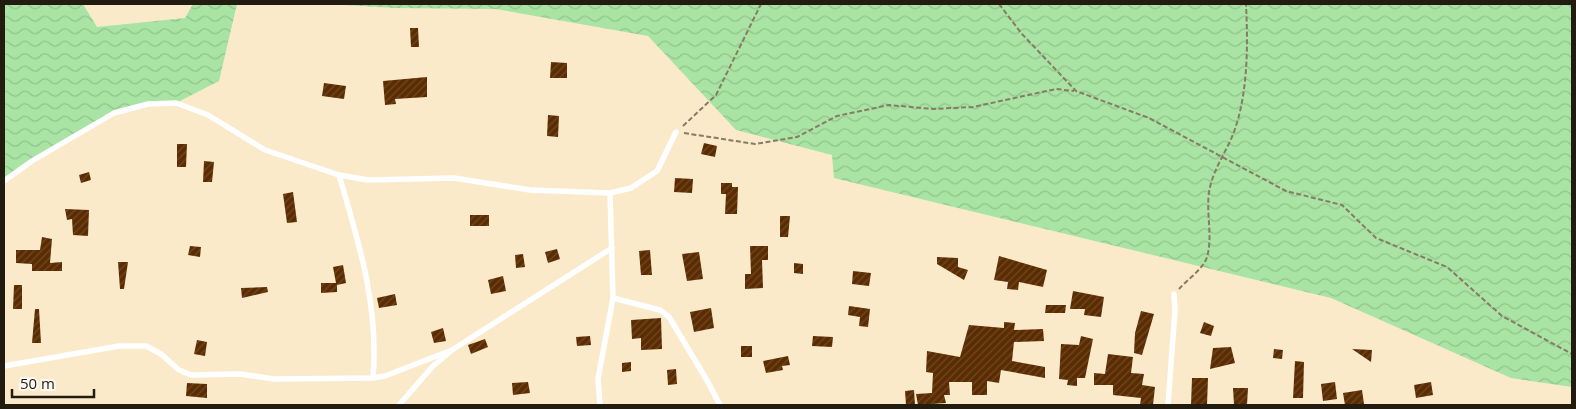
<svg xmlns="http://www.w3.org/2000/svg" width="1576" height="409" font-family="'Open Sans',sans-serif">
<defs>
<pattern id="water-waves" width="16" height="10" patternUnits="userSpaceOnUse" patternTransform="scale(1.25)"><rect width="16" height="10" fill="#a9e4a4"/><path d="M0 5q4-4 8 0t8 0" fill="none" stroke="#91c38c"/></pattern>
<pattern id="building-hatch" width="6" height="6" patternUnits="userSpaceOnUse" patternTransform="scale(1.25)"><rect width="6" height="6" fill="#5b2c01"/><path d="M-1 1l2-2M0 6l6-6M5 7l2-2" fill="none" stroke="#6f4925"/></pattern>
</defs>
<rect width="100%" height="100%" fill="#fbeaca"/>
<!-- water -->
<path fill="url(#water-waves)" d="M4,4H83L97,27L185,18L193,4H237L219,81L176,103L148,104L114,113L4,181Z
M328,4H1572V387L1511,378L1331,298L834,178L832,155L736,130L648,36L496,9L395,8Z"/>
<!-- building -->
<path fill="url(#building-hatch)" d="M410,28H418L419,47H411Z
M551,62L567,63V78H550Z
M427,77V97L395,99L396,104L385,105L383,81Z
M324,83L346,86L344,99L322,96Z
M548,115L559,116L558,137L547,136Z
M704,143L717,146L715,157L701,154Z
M177,144H187L186,167H177Z
M204,161L214,162L212,182H203Z
M89,172L91,180L81,183L79,175Z
M675,178L693,179L692,193L674,192Z
M721,183H732V187H738L737,214H725L726,194H721Z
M293,192L297,222L287,223L283,194Z
M65,209L89,210L88,236L73,235L72,219L67,220Z
M470,215H489V226H470Z
M780,216H790L788,237H780Z
M42,237L52,239L50,263L62,262V271H32V264L16,263V250H40Z
M190,246L201,247L200,257L188,255Z
M750,246H768V260H762L763,288L745,289V274H751Z
M557,249L560,259L548,263L545,252Z
M650,250L652,275H641L639,251Z
M699,252L703,279L687,281L682,254Z
M523,254L525,267L516,268L515,255Z
M999,256L1047,270L1043,287L1019,282L1018,290L1007,289L1008,282L994,280Z
M937,257L958,258V267L968,270L964,280L937,264Z
M118,262H128L124,289H120Z
M794,263L803,264V274L794,273Z
M343,265L346,283L337,285V292L321,293V283H336L333,267Z
M853,271L871,273L869,286L852,284Z
M503,276L506,291L491,294L488,280Z
M14,285H22V309H13Z
M267,287L268,292L242,298L241,288Z
M1073,291L1104,297L1101,317L1084,315L1085,309H1070Z
M395,294L397,305L379,308L377,298Z
M1046,305H1066L1065,313H1045Z
M849,306L870,309L868,327L859,326L860,317L848,315Z
M711,308L714,328L694,332L690,312Z
M35,309H39L41,343H32Z
M1141,311L1154,314L1142,355L1134,353L1135,333Z
M661,318L662,349L641,350V338L632,339L631,320Z
M1004,322L1015,323L1014,330L1043,329L1044,341L1014,342L1012,361L1045,367V378L1001,370L999,383L987,381V395H972V382H949L950,395H944L946,403L918,405L916,394L932,393L933,373L926,372L927,351L960,357L969,325L1004,328Z
M1204,322L1214,326L1211,336L1200,333Z
M443,328L446,341L434,343L431,332Z
M590,336L591,345L577,346L576,337Z
M813,336L833,337L832,347L812,346Z
M1081,336L1093,339L1085,378H1077V386L1067,385L1068,380L1059,379L1061,344L1079,345Z
M485,339L488,347L471,354L468,345Z
M197,340L207,342L205,356L194,354Z
M741,346H752V357H741Z
M1231,347L1235,363L1210,369L1213,348Z
M1274,349L1283,350L1282,359L1273,358Z
M1352,349L1372,350L1371,362Z
M1108,354L1133,357L1131,373L1144,374L1142,385L1155,387L1153,405H1140L1141,398L1113,395V385H1094V373L1105,374Z
M788,356L790,365L782,366L783,370L766,373L763,361Z
M1295,361L1304,362L1303,398H1293Z
M631,362V371L622,372V363Z
M676,369L677,384L668,385L667,370Z
M1192,378H1208L1207,405H1191Z
M528,382L530,393L513,395L512,383Z
M1335,382L1337,399L1323,401L1321,384Z
M1431,382L1433,395L1416,398L1414,385Z
M187,383L207,384V398L186,396Z
M1233,388H1248L1247,405H1234Z
M914,390L915,405H906L905,391Z
M1362,390L1364,404L1345,405L1343,393Z"/>
<g fill="none" stroke-linecap="round" stroke-linejoin="round">
<!-- path -->
<path stroke="#867b65" stroke-width="2" stroke-dasharray="5 2.5" stroke-linecap="butt" d="M999,4L1022,34L1076,91L1149,118L1286,191L1342,205L1376,238L1447,267L1502,316L1572,354
M683,126L716,95L761,4
M684,133L755,144L797,137L837,116L889,105L933,109L973,107L1056,89L1074,91
M1179,289C1187,280 1204,268 1207,257C1213,236 1206,214 1209,192C1213,168 1228,150 1235,129C1248,91 1248,44 1246,4"/>
<!-- lane -->
<path stroke="#fff" stroke-width="5.5" d="M339,175C359,243 379,306 373,378
M4,181L32,161L114,113L148,104L176,103L208,115L265,150L339,175L368,180L454,178L530,190L610,193L631,188L657,171L676,132
M613,298L660,310L669,317L708,382L720,405
M4,366L119,346H146L161,354L179,370L191,375L240,374L274,379L373,378L385,376L452,350
M399,405L433,366L452,350L612,248
M600,405L598,379L613,298L610,193
M1168,405L1175,310L1174,294"/>
</g>
<!-- border -->
<rect width="1576" height="409" fill="none" stroke="#221c10" stroke-width="10"/>
<!-- scale -->
<path d="M12 389v8h82v-8" fill="none" stroke="#221c10" stroke-width="2.5"/>
<text x="20" y="389" font-size="15" fill="#221c10" stroke="#fcf9f2" stroke-width="4" paint-order="stroke">50 m</text>
</svg>
